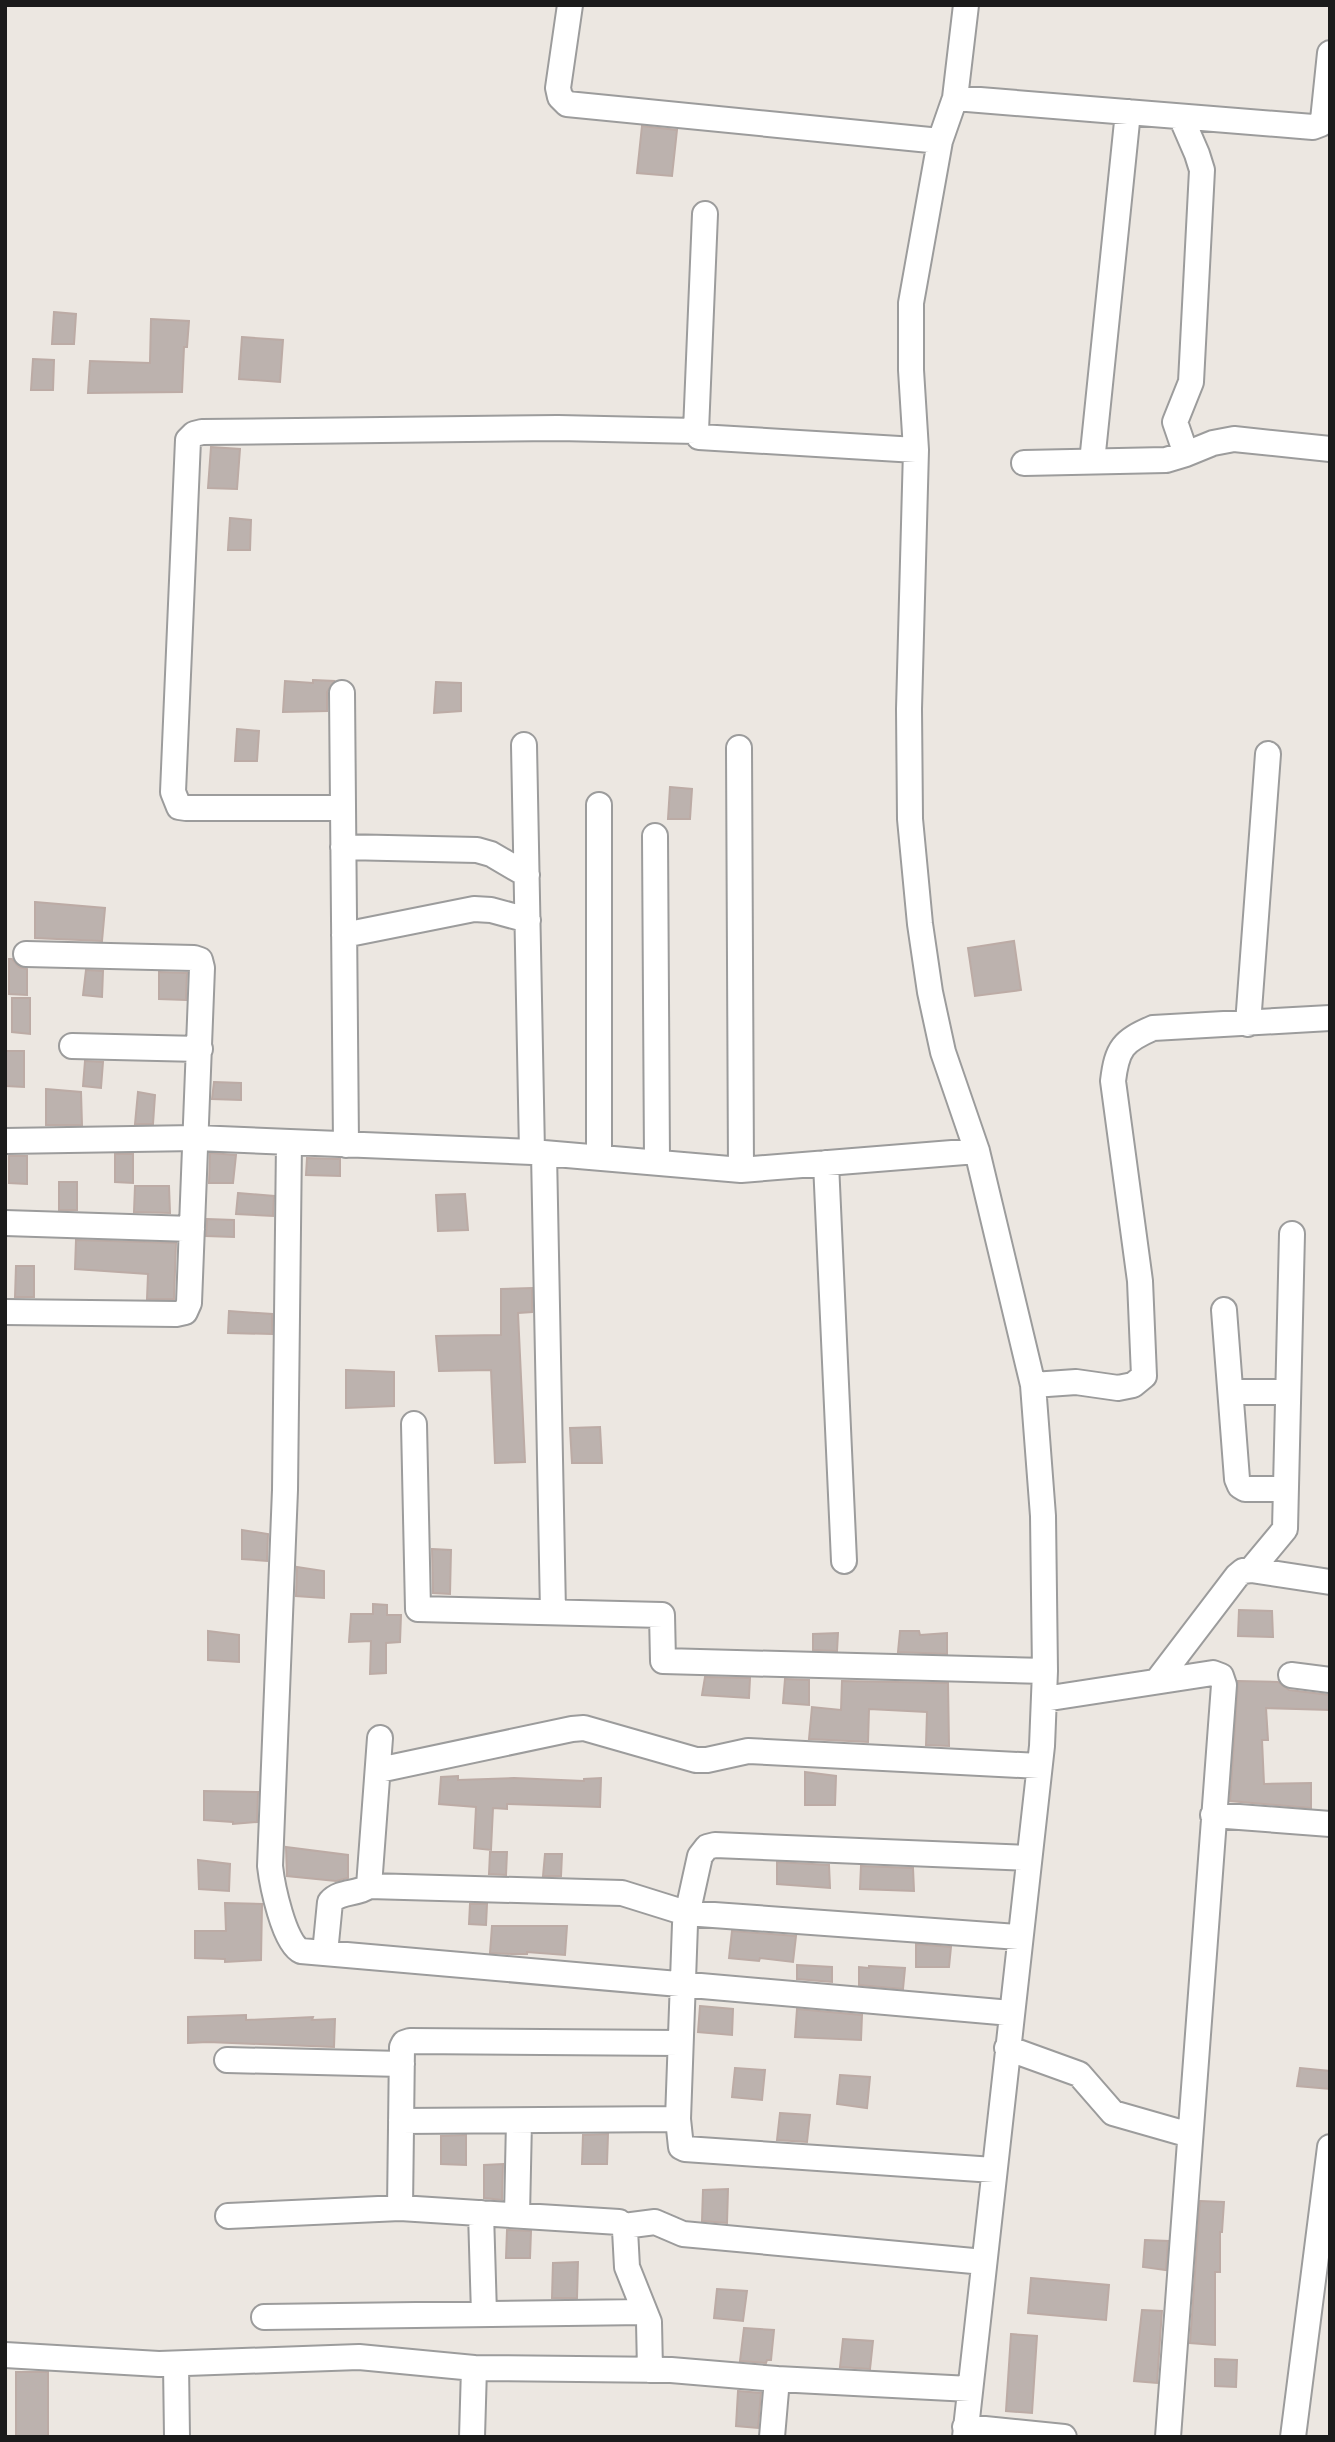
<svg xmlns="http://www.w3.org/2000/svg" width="1335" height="2442" font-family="'PT Sans Narrow',sans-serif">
<rect width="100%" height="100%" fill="#ece7e1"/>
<!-- building -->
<path fill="#bcb2ae" stroke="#bcaba5" stroke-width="2" d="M642,126L677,130L672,176L637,173Z
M54,312L76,314L74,344H52Z
M151,319L189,321L187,347H184L182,392L88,393L90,361L150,363Z
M242,337L283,340L280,382L239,379Z
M33,359L54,360L53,390H31Z
M211,447L240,449L237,489L208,488Z
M230,518L251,520L250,550H228Z
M313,680L334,681L327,692V711L283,712L285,681L313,683Z
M436,682L461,683V711L434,713Z
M237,729L259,731L257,761H235Z
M670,787L692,789L690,819H668Z
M35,902L105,908L102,941L35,938Z
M1014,941L1021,990L975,996L968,948Z
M9,959H12L19,967L27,969V995L9,994Z
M86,970L103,971L102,997L83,995Z
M159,972L187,973L186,1000L159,999Z
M12,998H30V1034L12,1032Z
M6,1051H24V1087L6,1086Z
M85,1061L103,1062L101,1088L83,1086Z
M214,1082L241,1083V1100L212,1099Z
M46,1089L81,1092L82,1125H46Z
M138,1092L155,1095L153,1124H135Z
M210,1153L236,1155L233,1183H209Z
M115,1154H133V1183L115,1182Z
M9,1156H27V1184L9,1183Z
M307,1158L340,1159V1176L306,1175Z
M59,1182H77V1210H59Z
M135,1186H169L170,1213L134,1212Z
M238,1193L274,1196L273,1216L236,1214Z
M465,1194L468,1230L438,1231L436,1195Z
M207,1219L234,1220V1237L206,1236Z
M76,1240L176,1243L174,1299H147L148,1274L75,1269Z
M16,1266H34V1297H15Z
M532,1288V1312L518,1313L525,1462L495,1463L491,1370L439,1371L436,1336L501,1335V1289Z
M229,1311L272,1314V1334L228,1333Z
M346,1370L394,1372V1406L346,1408Z
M600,1427L602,1463H572L570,1428Z
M242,1530L268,1534L267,1561L242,1559Z
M432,1549L451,1550L450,1594L433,1593Z
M297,1567L324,1571V1598L296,1596Z
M373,1604L387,1605V1615H401L400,1642L386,1643V1673L370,1674L371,1641L349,1642L351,1614H373Z
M1239,1610L1272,1611L1273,1637L1238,1636Z
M208,1631L239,1635V1662L208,1660Z
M900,1631H919L920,1635L947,1633V1654L898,1652Z
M838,1633L837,1651L813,1650V1634Z
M705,1677L750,1678L749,1698L702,1695Z
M785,1679L809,1680V1705L783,1703Z
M842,1681L948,1683L949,1746L926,1745L927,1712L869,1709L868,1742L809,1739L812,1707L841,1710Z
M1238,1681L1278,1682L1289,1690L1330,1695V1710L1266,1708L1268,1740H1262L1264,1784L1311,1783V1808L1230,1801Z
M805,1772L836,1776L835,1805H805Z
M458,1776V1780L514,1778L584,1781V1779L601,1778L600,1807L507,1804V1809L493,1808L491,1850L474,1848L476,1807L439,1804L441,1777Z
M204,1791L258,1792L257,1822L233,1824V1822L204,1820Z
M286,1847L348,1855V1878L336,1881L287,1876Z
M490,1852H507L506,1875L489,1874Z
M545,1854H562L561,1876H543Z
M198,1860L230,1864L229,1891L199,1889Z
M777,1862L829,1865L830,1888L777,1884Z
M861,1866L913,1868L914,1891L860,1889Z
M225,1903L262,1904L261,1960L225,1962V1959L195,1958V1931H226Z
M470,1904H487L486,1925L469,1924Z
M492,1926H567L565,1955L527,1952V1954H512L490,1953Z
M732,1931L796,1936L793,1962L760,1958L759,1961L729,1958Z
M916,1944L951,1947L949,1967H916Z
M797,1965L832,1967V1982L797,1979Z
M869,1966L905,1968L903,1989L859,1985V1967L869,1968Z
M700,2006L733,2009L732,2035L698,2032Z
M797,2009L862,2015L861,2040L795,2037Z
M246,2015V2020L313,2017L312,2020L335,2019L334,2047L208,2042L188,2043V2017Z
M735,2068L765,2070L762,2100L732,2097Z
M1300,2068L1330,2071V2089L1297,2086Z
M840,2075L870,2077L867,2108L837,2104Z
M780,2113L810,2115L807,2142L777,2140Z
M608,2134L607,2164H582L583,2135Z
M466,2135V2165L441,2164V2136Z
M503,2164L502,2200L484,2198V2165Z
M728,2189L727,2223L702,2221L703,2190Z
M1200,2201L1224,2202L1222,2232H1220V2272H1215V2345L1190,2343Z
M507,2230L531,2231L530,2258H506Z
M1145,2240L1168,2241L1166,2270L1143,2267Z
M578,2262L577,2298H552L553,2263Z
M1031,2278L1109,2285L1106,2320L1028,2313Z
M717,2289L747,2291L743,2321L714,2318Z
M1142,2310L1162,2311L1157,2383L1134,2381Z
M744,2328L774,2330L771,2360H767L766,2363L740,2361Z
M1011,2334L1037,2336L1032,2413L1006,2411Z
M843,2339L873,2341L870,2369L840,2367Z
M1215,2359L1237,2360L1236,2387L1215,2386Z
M16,2372H48V2437H16Z
M738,2391L761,2393L758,2428L736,2426Z"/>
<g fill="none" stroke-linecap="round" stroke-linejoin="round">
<defs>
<path id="street" d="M570,5L558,88L560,97L567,104L940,141
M955,98L1313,127L1321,124L1323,120L1330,53
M1181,117L1197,154L1202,170L1191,382L1175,422L1186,454
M705,214L696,431L699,437L916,450
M1092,462L1128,112
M1024,463L1166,460L1186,454L1213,443L1234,439L1330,449
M342,693L346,1145
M524,745L532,1152
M739,748L741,1170
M343,808H186L179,807L173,792L188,440L194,434L202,432L558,428L696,431
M655,836L657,1161
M343,847L477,850L491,854L527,875
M344,935L474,909L491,910L528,920
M1248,1024L1268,754
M72,1046L200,1049
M5,1141L196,1138L532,1152L741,1170L977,1151
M289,1142L285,1490L270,1866C272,1884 284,1944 301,1951L1011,2013
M544,1153L553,1612
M599,1157V805
M826,1163L844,1561
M5,1223L192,1229
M1224,1310L1237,1479L1240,1486L1245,1489H1286
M5,1312L176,1314L185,1312L189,1303L202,968L200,960L194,958L26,954
M1033,1385L1076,1382L1118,1388L1133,1385L1144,1376L1140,1281L1113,1081C1117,1048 1123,1041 1153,1028L1330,1018
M1231,1392H1288
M414,1424L418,1609L662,1615L663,1661L1045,1671
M1251,1570L1285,1529L1292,1234
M1291,1675L1330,1680
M1157,1681L1237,1576L1243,1571L1251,1570L1330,1582
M1044,1699L1213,1673L1221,1676L1224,1685L1168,2437
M379,1770L572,1729L584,1728L696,1760H707L748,1751L1039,1766
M1213,1815L1330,1824
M369,1886L622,1893L686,1913L1019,1937
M325,1953L330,1902C341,1890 357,1895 369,1886L380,1738
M1007,2048L1079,2074L1113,2113L1190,2135
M227,2060L402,2064
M401,2121L678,2119
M994,2170L685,2149L681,2147L678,2119L685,1924L700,1856L707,1847L715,1845L1029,1858
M400,2208L402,2047L404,2043L410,2041L680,2043
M481,2213L484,2314
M517,2215L519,2121
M228,2216L400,2208L619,2222L625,2230L627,2267L649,2322L650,2370
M624,2226L655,2222L683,2234L984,2262
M264,2317L645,2312
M5,2355L159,2364L359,2357L474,2368
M176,2364L177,2437
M777,2379L970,2389
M965,2427L1064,2437
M472,2437L474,2368L671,2370L777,2379L772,2437
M965,2437L1042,1746L1045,1671L1043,1516L1033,1385L977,1151L943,1052L930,992L920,924L910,819L909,709L916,450L911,370V303L940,141L955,98L966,5
M1293,2437L1330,2147"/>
</defs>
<!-- street casing -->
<use href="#street" stroke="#9c9c9c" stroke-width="28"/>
<!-- street -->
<use href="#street" stroke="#fff" stroke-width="24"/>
</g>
<!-- border -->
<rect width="1335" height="2442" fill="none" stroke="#1b1b1b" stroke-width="14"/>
</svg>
